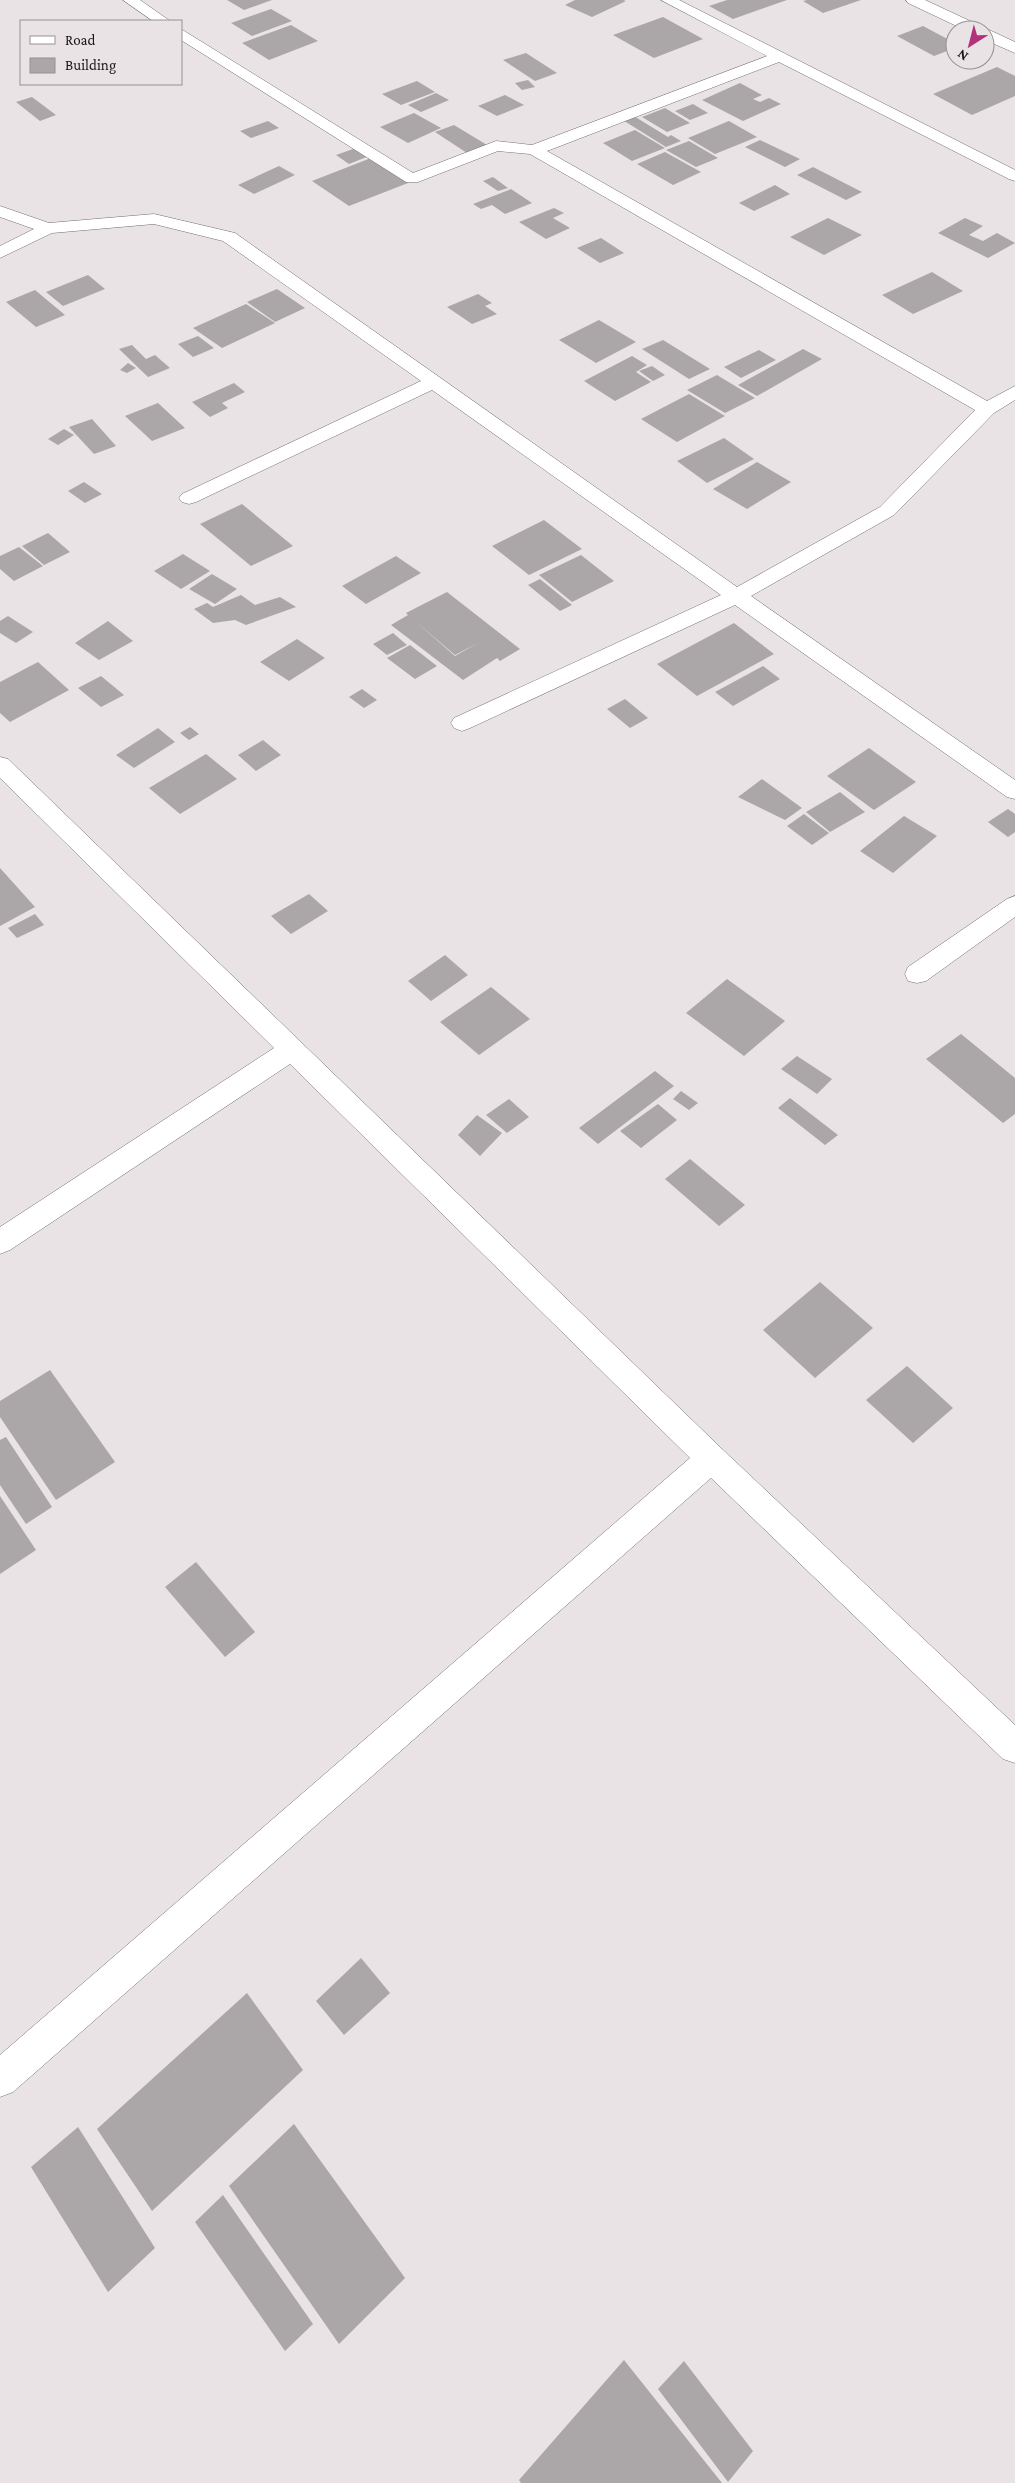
<svg xmlns="http://www.w3.org/2000/svg" width="1015" height="2483" font-family="'Crimson Pro',serif">
<rect width="100%" height="100%" fill="#e9e3e6"/>
<!-- building -->
<path fill="#aba6a8" fill-rule="evenodd" d="M227,0H272L244,10Z
M575,0H623L626,1L592,17L565,5Z
M727,0H787L733,19L709,6Z
M807,0H861L823,13L803,1Z
M271,9L292,21L252,36L231,23Z
M663,17L703,39L654,58L613,35Z
M291,25L318,41L269,60L242,43Z
M923,26L955,43V48L934,56L897,36Z
M526,53L557,73L535,81L503,60Z
M997,67L1015,76V96L972,115L933,94Z
M528,80L535,87L522,90L515,83Z
M417,81L435,92L401,105L382,94Z
M740,83L762,95L753,99L760,102L769,98L781,104L743,121L702,100Z
M436,93L449,100L421,112L408,105Z
M505,95L524,105L497,116L478,106Z
M32,97L56,115L40,121L16,102Z
M693,104L708,113L690,120L675,111Z
M665,108L690,123L667,132L642,117Z
M624,110L668,137L671,135L681,141L666,147L613,114Z
M414,113L441,128L408,143L380,127Z
M268,121L279,128L251,138L240,131Z
M729,121L757,137L715,154L688,138Z
M454,125L487,145L467,153L435,132Z
M635,130L665,148L632,161L603,143Z
M760,140L800,159L785,167L745,147Z
M689,141L718,158L696,167L666,150Z
M356,148L369,156L349,164L336,155Z
M665,152L701,172L673,185L637,164Z
M371,158L408,183L349,206L312,181Z
M279,166L295,175L254,194L238,185Z
M813,167L862,192L846,200L797,175Z
M493,177L508,188L498,191L483,181Z
M775,185L790,194L754,211L739,203Z
M511,189L532,203L505,214L492,205L481,209L473,204Z
M554,208L564,213L553,218L570,228L546,239L519,222Z
M828,218L862,235L824,255L790,237Z
M965,218L983,226L969,235L983,241L997,233L1015,243L988,258L938,233Z
M601,238L624,253L600,263L577,248Z
M932,272L963,291L913,314L882,295Z
M88,275L105,289L63,306L46,292Z
M277,289L305,308L275,322L247,302Z
M35,290L65,315L36,327L6,302Z
M478,294L492,303L485,306L497,314L472,324L447,307Z
M246,304L275,323L222,348L193,328Z
M599,320L636,342L596,363L559,340Z
M198,336L214,348L193,357L178,344Z
M663,340L710,369L689,379L642,349Z
M132,345L146,359L155,355L170,368L148,377L119,349Z
M803,349L822,359L757,396L738,385Z
M759,350L776,360L741,378L724,367Z
M632,356L647,365L636,372L651,382L615,401L584,381Z
M128,363L136,368L127,373L120,370Z
M652,366L665,375L653,381L639,371Z
M717,375L755,398L725,413L687,390Z
M234,383L245,392L222,403L228,408L210,417L192,402Z
M689,394L725,416L677,442L641,419Z
M158,403L185,428L152,441L125,416Z
M92,419L116,446L94,454L69,427Z
M64,429L74,435L58,445L48,439Z
M724,438L754,459L707,483L677,461Z
M757,462L791,482L747,509L713,489Z
M84,482L102,494L85,503L68,491Z
M242,504L293,546L251,566L200,524Z
M544,520L582,549L529,575L492,546Z
M48,533L70,552L44,565L22,546Z
M19,547L43,566L14,581L0,569V556Z
M183,554L210,571L181,589L154,571Z
M581,555L614,581L572,602L539,575Z
M396,556L421,573L366,604L342,586Z
M212,574L237,589L215,604L189,589Z
M540,579L572,605L560,611L528,585Z
M447,592L520,649L500,661L497,658L463,680L391,625L408,615L406,613ZM415,621L455,655L478,643L455,656Z
M241,595L255,605L280,597L296,607L246,625L235,620L213,623L194,609L207,603L213,607Z
M8,616L33,632L16,643L0,633V621Z
M108,621L133,641L99,660L75,643Z
M734,623L774,654L697,696L657,664Z
M393,633L407,645L387,655L373,644Z
M297,639L325,658L289,681L260,662Z
M410,645L437,666L415,679L387,658Z
M38,662L69,690L10,722L0,713V682Z
M763,666L780,679L733,706L715,692Z
M101,676L124,695L101,707L78,688Z
M362,689L377,700L364,708L349,697Z
M625,699L648,718L630,728L607,709Z
M190,727L199,734L189,740L180,733Z
M158,728L175,742L134,768L116,755Z
M263,740L281,755L256,771L238,755Z
M869,748L916,782L874,810L827,776Z
M206,754L237,779L180,814L149,788Z
M762,779L802,808L785,820L738,797Z
M840,792L865,812L830,832L806,812Z
M1008,809L1015,814V832L1008,837L988,822Z
M804,814L829,833L812,845L787,826Z
M904,816L937,836L893,873L860,851Z
M0,868L35,907L0,926Z
M309,894L328,911L291,934L271,916Z
M35,914L44,925L17,938L8,928Z
M445,955L468,975L431,1001L408,981Z
M727,979L785,1021L744,1056L686,1013Z
M491,987L530,1019L479,1055L440,1022Z
M961,1034L1015,1078V1114L1003,1123L926,1059Z
M797,1056L832,1079L817,1094L781,1069Z
M655,1071L674,1086L598,1144L579,1128Z
M681,1091L698,1103L689,1110L673,1099Z
M790,1098L838,1135L825,1145L778,1108Z
M509,1099L529,1117L507,1133L486,1115Z
M658,1104L677,1120L641,1148L620,1131Z
M477,1115L502,1133L480,1156L458,1135Z
M690,1159L745,1205L719,1226L665,1179Z
M820,1282L873,1328L815,1378L763,1330Z
M907,1366L953,1408L913,1443L866,1400Z
M50,1370L115,1462L56,1500L0,1417V1401Z
M6,1437L52,1507L26,1524L0,1485V1440Z
M0,1496L36,1550L0,1574Z
M196,1562L255,1632L225,1657L165,1587Z
M361,1958L390,1993L344,2035L316,2001Z
M247,1993L303,2070L152,2211L97,2129Z
M294,2124L405,2278L339,2344L229,2186Z
M78,2127L155,2248L108,2292L31,2167Z
M223,2195L313,2324L285,2351L195,2222Z
M624,2360L722,2483H521L519,2480Z
M684,2361L753,2451L728,2482L658,2389Z"/>
<g fill="none" stroke-linecap="round" stroke-linejoin="round">
<defs>
<path id="minor" d="M123,0H140L170,21H153Z
M661,0H679L1015,170V181L1009,179L779,62L547,151L987,401L1015,386V400L994,413L894,515L751,596L1015,780V799L1007,797L735,605L470,728L462,731L454,728L451,723L454,718L721,595L432,390L196,502L189,504L182,502L179,498L182,494L421,381L223,241L154,224L52,233L0,258V246L34,229L0,217V206L49,223L154,214L235,233L737,587L880,507L975,410L530,154L498,151L418,182H406L181,40V29L413,173L496,141L532,145L767,56Z
M906,0H925L1015,42V53L985,40V30H965L908,3Z
M0,757L8,759L722,1449L1015,1725V1763L1003,1759L711,1478L13,2092L0,2097V2055L690,1458L290,1064L10,1250L0,1254V1227L274,1048L0,778Z
M1015,896V917L926,981L917,983L908,981L905,974L908,967L1007,899Z"/>
</defs>
<!-- minor casing -->
<use href="#minor" stroke="#736e70" stroke-width="1"/>
<!-- minor -->
<use href="#minor" fill="#fff" fill-rule="evenodd"/>
</g>
<!-- legend -->
<rect x="20" y="20" width="162" height="65" fill="#e9e3e6" stroke="#959193"/>
<rect x="30" y="36" width="25" height="8" fill="#ffffff" stroke="#959193"/>
<text x="65" y="45" font-size="15" fill="#181617">Road</text>
<rect x="30" y="58" width="25" height="15" fill="#aba6a8" stroke="#959193"/>
<text x="65" y="70" font-size="15" fill="#181617">Building</text>
<!-- north arrow -->
<g transform="translate(970 45) rotate(216)"><circle r="24" fill="#e9e3e6" stroke="#959193"/>
<path d="M0-4L9 19L0 12L-9 19Z" fill="#b33179"/>
<text y="-8" font-size="14" font-weight="bold" text-anchor="middle" fill="#181617">N</text>
</g>
</svg>
